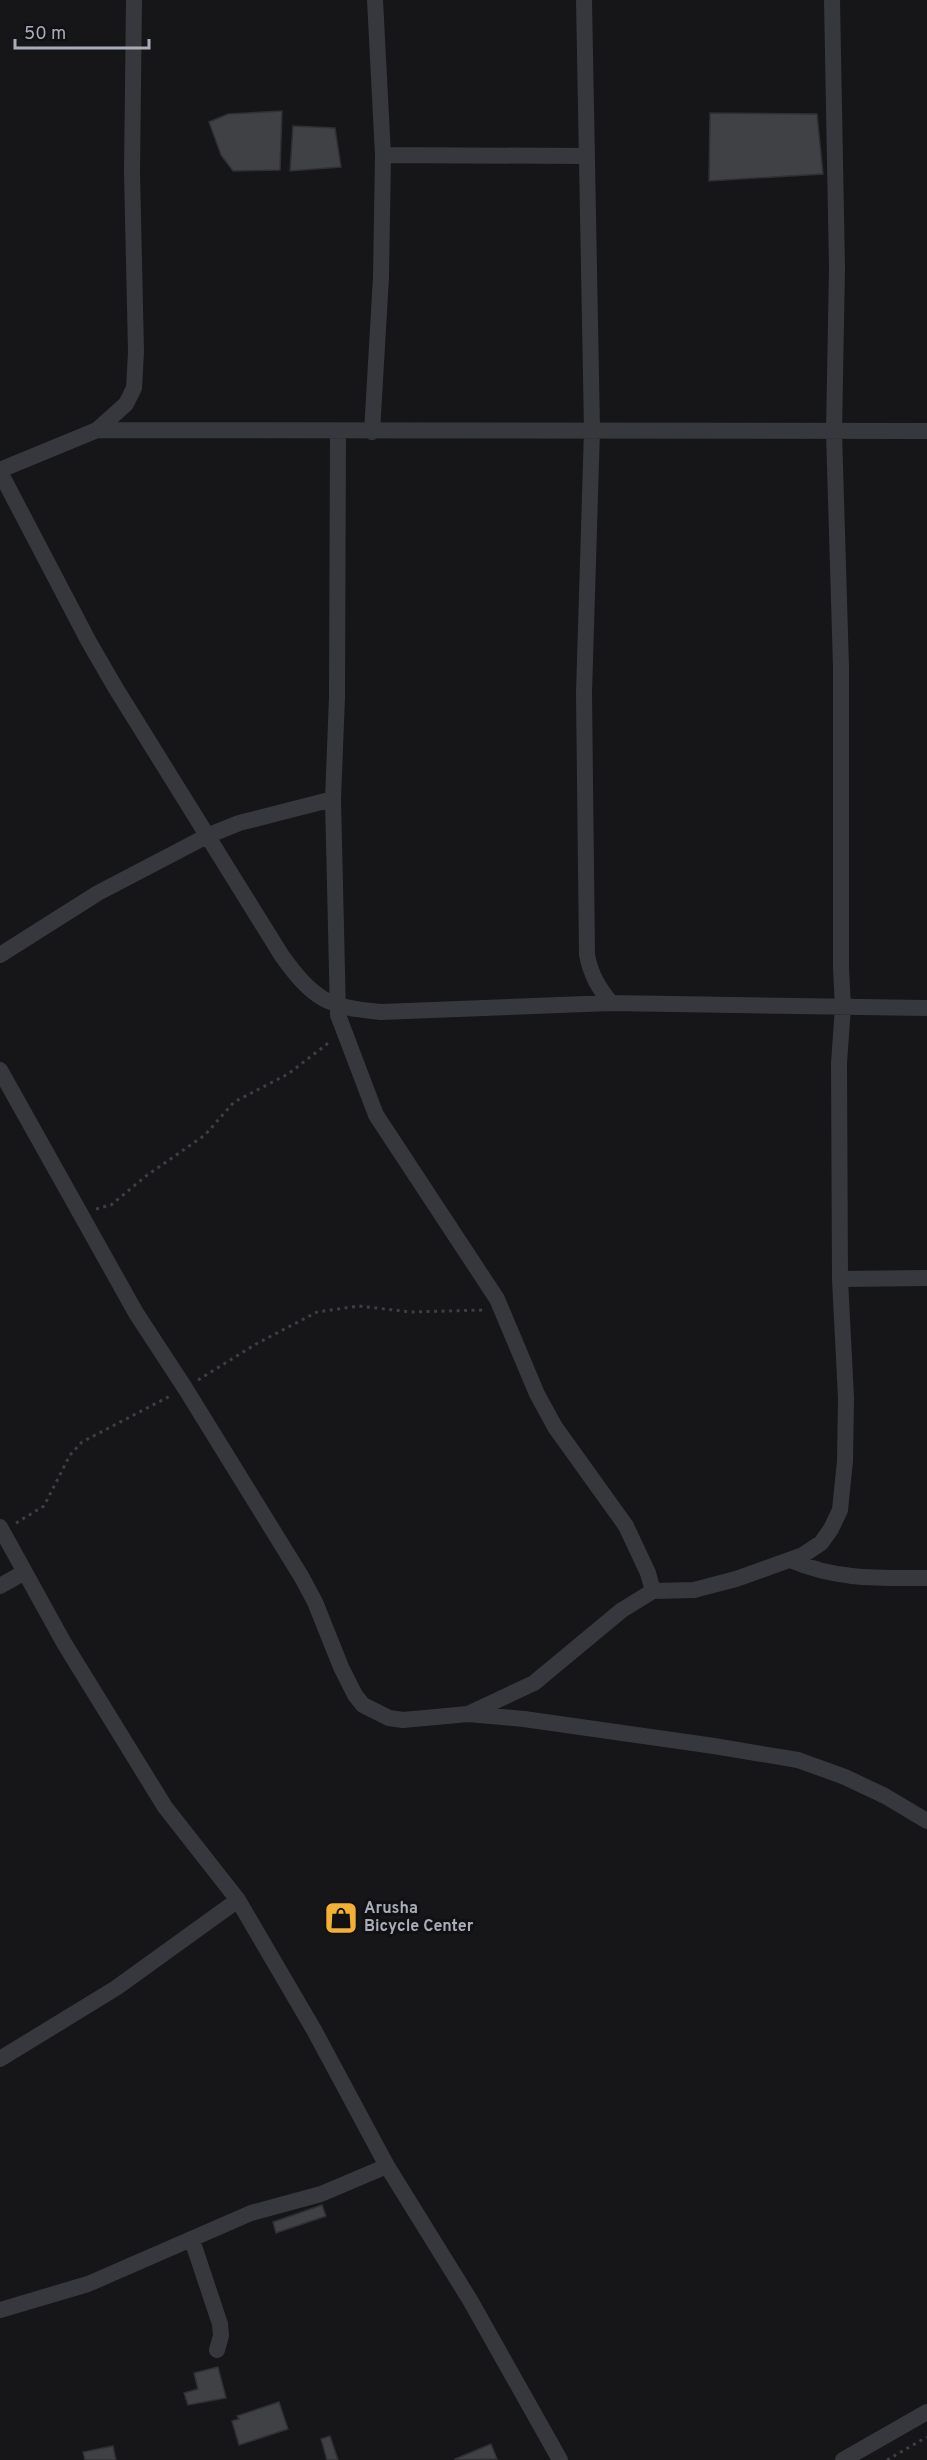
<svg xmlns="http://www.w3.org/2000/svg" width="927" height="2460" font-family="Overpass,sans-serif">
<rect width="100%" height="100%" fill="#161618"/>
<!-- building -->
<path fill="#404145" stroke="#303034" stroke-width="1.5" d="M282,111L280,170L233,171L221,155L209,122L228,114Z
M710,113L817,114L823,174L709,181Z
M293,126L335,128L341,167L290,171Z
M322,2205L326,2216L276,2233L273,2222Z
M218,2367L226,2398L188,2405L184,2393L198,2389L194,2373Z
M279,2402L288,2429L239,2445L232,2421L239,2419L237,2416Z
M330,2436L338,2460H327L321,2439Z
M491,2444L497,2459L455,2460V2459Z
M113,2446L116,2460H85L83,2452Z"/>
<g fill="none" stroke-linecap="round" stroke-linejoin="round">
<!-- path -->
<path stroke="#3d3f44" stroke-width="3" stroke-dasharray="3 4.5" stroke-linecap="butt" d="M96,1209L111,1205L146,1176L205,1135L234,1102L288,1074L331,1041
M198,1380L256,1344L317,1312L359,1306L411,1312L484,1310
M16,1523L44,1506L70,1455L82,1442L172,1395
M887,2460L927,2437"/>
<!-- street -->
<path stroke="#37383d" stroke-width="16" d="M584,0L592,430L584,693L587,955C591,975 598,987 611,1003
M383,155L586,156
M97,430L126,404L134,388L136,352L132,172L134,0
M338,432L337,697L333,799L338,1015L376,1115L497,1299L537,1394L555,1427L626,1526L648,1573L653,1591
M372,432L381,277L383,155L375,0
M0,470L97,430L927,431
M0,472L89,642L115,687L282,956C314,1000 327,1007 381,1012L611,1003L927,1008
M0,955L98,893L207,836L239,823L333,799
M0,1070L136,1313L185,1388L301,1576L315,1602L341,1667L355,1695L363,1705L389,1718L403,1720L468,1714L524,1719L714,1746L798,1760L845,1777L885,1796L927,1821
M840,1279L927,1278
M0,1527L64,1643L165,1807L238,1900L314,2030L387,2166L470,2300L560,2460
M790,1560C837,1580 877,1578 927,1578
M0,1586L23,1573
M468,1714L534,1683L622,1610L653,1591L694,1590L736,1579L803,1555L821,1543L831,1529L840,1510L845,1461L846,1398L840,1279L839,1063L843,1007L841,968V667L834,432L837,268L832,0
M0,2059L116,1988L238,1900
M192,2240L220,2324L221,2336L217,2350
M0,2310L88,2284L251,2213L321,2194L387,2166
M843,2460L927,2412"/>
</g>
<!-- icons -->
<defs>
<symbol id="shop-square" viewBox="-11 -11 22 22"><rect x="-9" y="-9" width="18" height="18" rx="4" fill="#f2b134" stroke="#111113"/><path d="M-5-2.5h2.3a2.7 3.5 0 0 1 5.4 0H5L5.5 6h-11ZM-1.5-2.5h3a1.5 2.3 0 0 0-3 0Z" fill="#111"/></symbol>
</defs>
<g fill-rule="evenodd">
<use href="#shop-square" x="322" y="1899" width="38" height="38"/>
</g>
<g text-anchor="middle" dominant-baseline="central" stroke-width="6" stroke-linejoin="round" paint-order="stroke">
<!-- poi labels -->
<g font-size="16" font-weight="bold" fill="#a8adb8" stroke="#111113" text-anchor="start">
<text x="364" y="1909">Arusha<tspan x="364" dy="18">Bicycle Center</tspan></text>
</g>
</g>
<!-- scale -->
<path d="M15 39v9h134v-9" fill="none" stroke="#a8adb8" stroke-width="3"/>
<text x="24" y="39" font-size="18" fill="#a8adb8" stroke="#111113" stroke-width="4.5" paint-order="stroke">50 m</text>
</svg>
